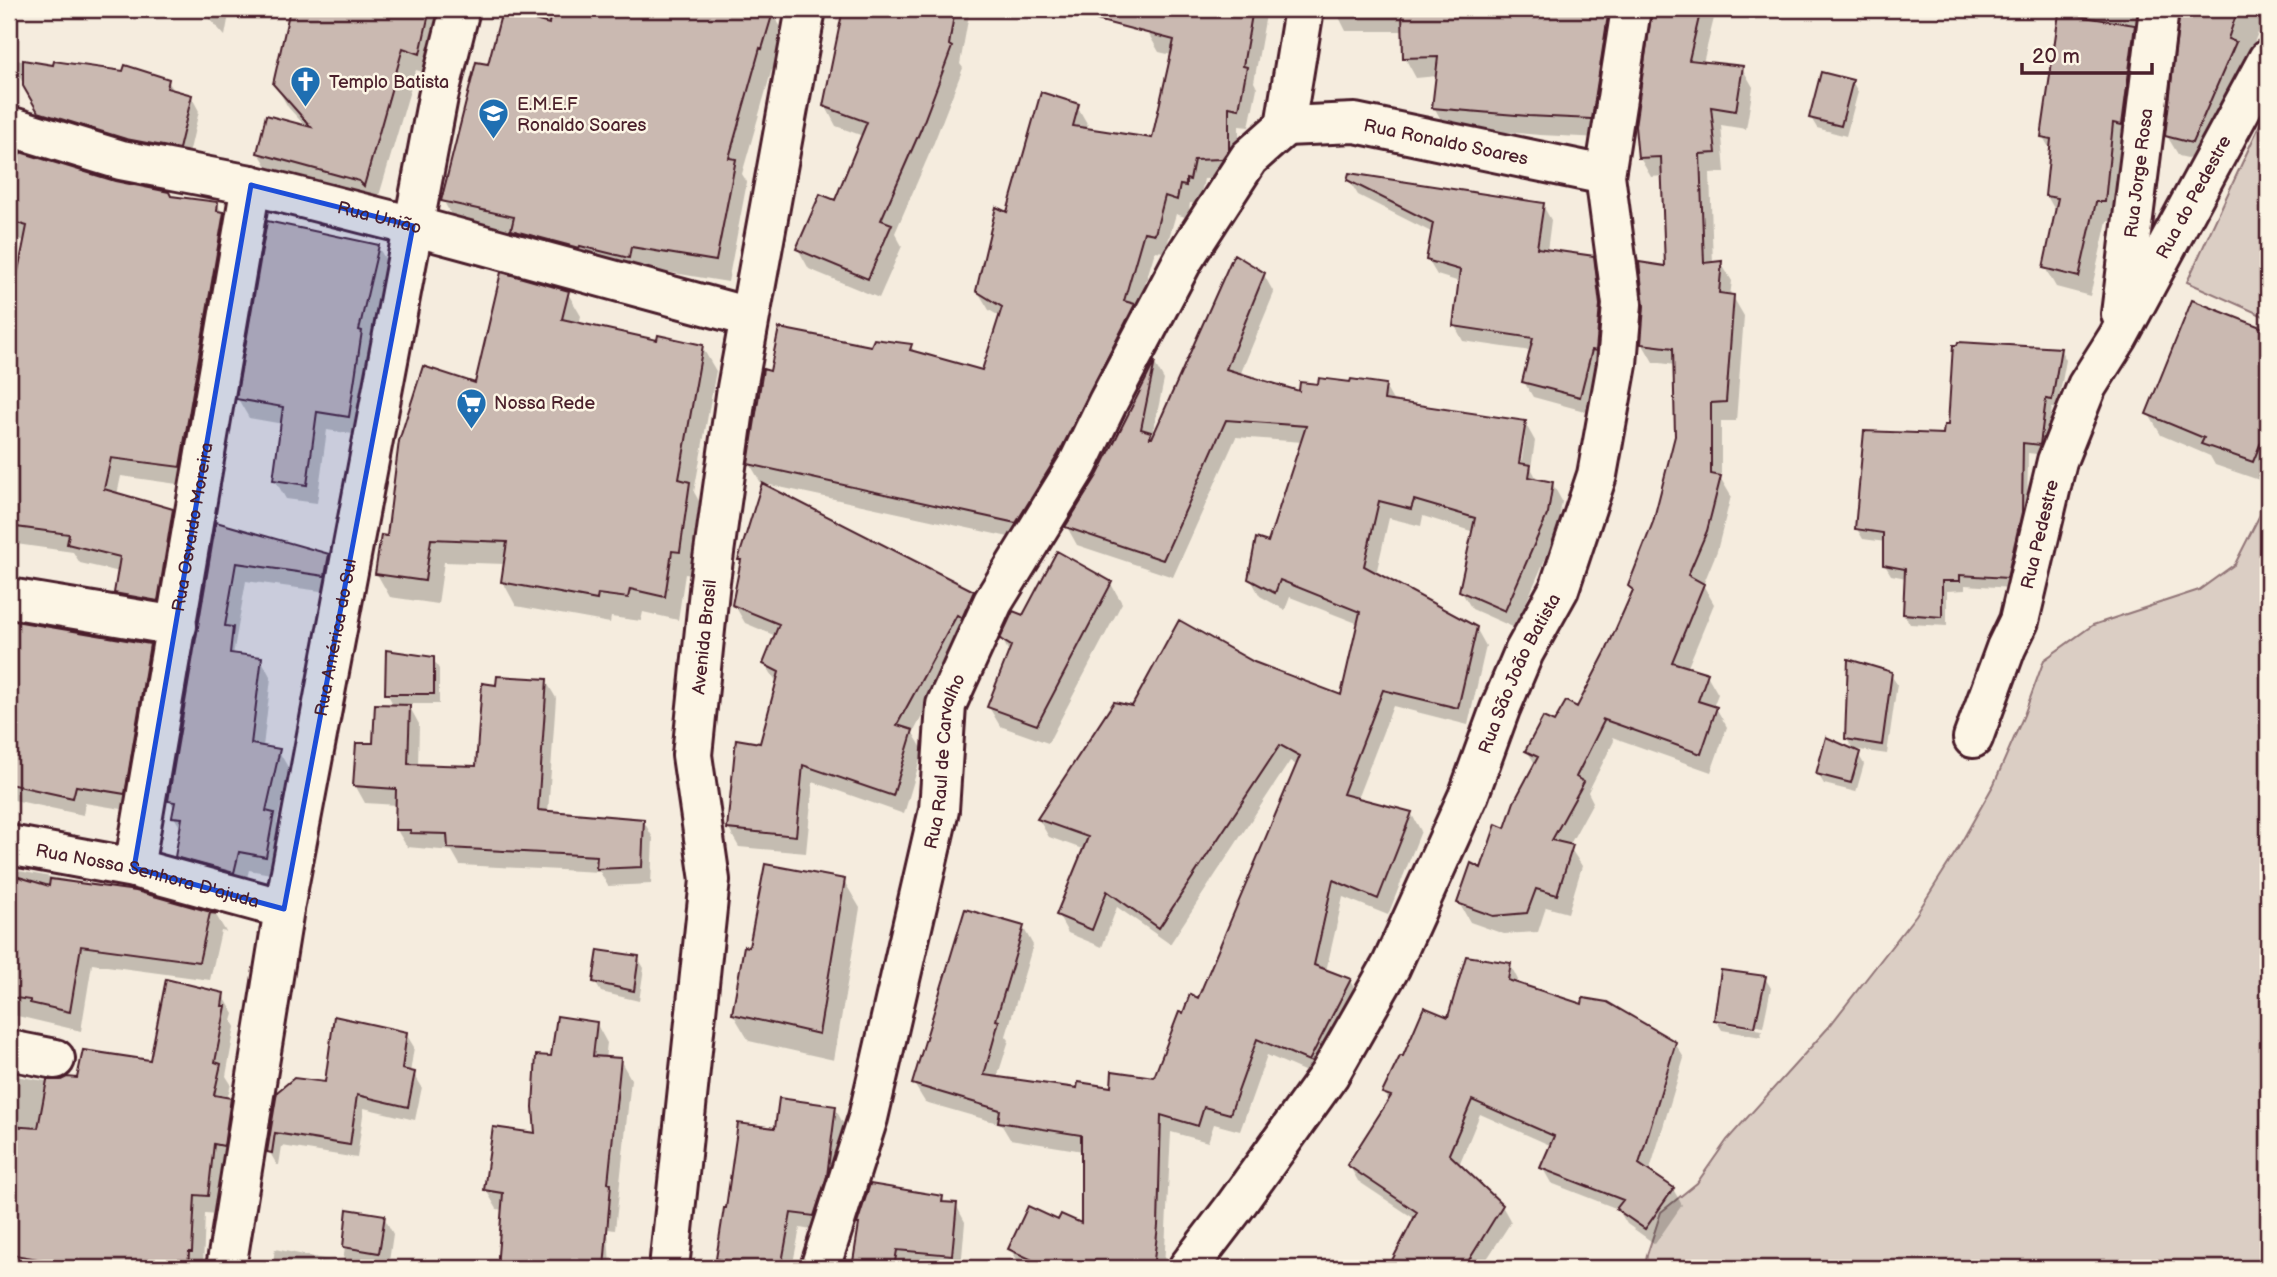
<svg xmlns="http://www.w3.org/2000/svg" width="2277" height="1277" font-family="'Balsamiq Sans',sans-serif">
<rect width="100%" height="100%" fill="#f5ecde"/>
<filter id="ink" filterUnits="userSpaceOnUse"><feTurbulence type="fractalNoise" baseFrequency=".0143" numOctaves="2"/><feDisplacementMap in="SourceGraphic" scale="14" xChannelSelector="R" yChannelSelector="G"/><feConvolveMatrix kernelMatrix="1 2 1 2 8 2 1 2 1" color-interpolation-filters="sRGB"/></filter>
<g filter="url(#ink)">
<!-- green -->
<path fill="#dbcec4" stroke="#927678" stroke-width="2" d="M2268,107V318L2187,282Z
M2268,499V1268H1645L1647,1255L1661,1212L1697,1183L1727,1140L1828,1028L1916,915L1957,850L1994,784L2024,715L2044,660L2093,625L2199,590L2235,564Z"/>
<!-- shadow -->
<path fill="#0003" fill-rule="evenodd" d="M201,9H230L225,36Z
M290,9H447L432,75L416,70L376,206L272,175L259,153L307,128L288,107L275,84Z
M505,9H770L785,34L774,70L772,69L742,174L747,182L728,282L643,268L641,279L455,222L443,200L489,66Z
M842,9H970L960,64L963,68L931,150L895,233L902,246L879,298L809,269L798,249L836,202L863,136L836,126L825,105L844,12Z
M1153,9H1267L1254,82L1257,88L1249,127L1239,126V169L1233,178L1204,179L1200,198L1197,197L1196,204L1190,203L1188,218L1176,214L1165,252L1155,251L1137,311L1027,541L761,483L750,464L771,373L872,348L911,346L915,353L983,372L1001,317L989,310L977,290L1008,214L1077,106L1088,125L1087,130L1154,140L1172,55L1159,52L1148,33Z
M1335,9H1621L1602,138L1540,135L1445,127L1434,107L1437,76L1416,78L1405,58L1404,31H1346Z
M1657,9H1734L1732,16L1715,14L1703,63L1742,68L1753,87L1746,129L1721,125L1725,172L1710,173L1713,264L1721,263L1732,281L1730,296L1733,297L1744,316L1736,421H1721V479L1731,496L1717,551L1703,585L1714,604L1687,669L1707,675L1718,694L1713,707L1716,708L1727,727L1711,772L1612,737L1614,741L1588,792L1593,802L1569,846L1582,866L1568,913L1546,907L1538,932L1504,934L1470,922L1459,903L1506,831L1536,765L1527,751L1555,725L1578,709L1607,652L1634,592L1630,586L1655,522L1677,436L1675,365L1653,362L1642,343L1667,268L1664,176L1651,177L1640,158L1650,42Z
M2061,9H2161L2115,222L2107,221L2090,296L2056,287L2045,268L2056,212L2047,196L2051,151L2043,137Z
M2179,9H2268L2204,162L2179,156L2167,136L2182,10Z
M9,59L168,81L175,92L191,96L199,111L187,163L48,126Z
M1852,81L1858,92L1846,136L1817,128L1811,118Z
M9,178L217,204L234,233L191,486L121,476L117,495L172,511L183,530L168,619L128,607L117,587L120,572L80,563L73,552L9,543V373L17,332L10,319L25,241L9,237Z
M1349,180L1542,204L1551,220L1547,251L1592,257L1601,273L1608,321L1601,365L1588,412L1533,397L1524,382L1531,351L1463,341L1455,326L1460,282L1437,275L1428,260L1433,233L1358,195Z
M378,247L389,265L370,348L372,351L359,435L327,430L317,503L286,499L275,480L283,424L249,418L238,399Z
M1264,275L1274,293L1240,375L1300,393L1384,385L1395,404L1525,423L1535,441L1531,468L1538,481L1552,483L1562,501L1557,532L1515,628L1472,609L1461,591L1474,532L1423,516L1421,526L1389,518L1376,574L1476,628L1486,646L1468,725L1393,706L1357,799L1411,813L1421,831L1388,915L1343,897L1326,971L1350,981L1360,998L1320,1078L1267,1055L1240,1131L1214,1124L1208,1142L1171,1132L1164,1268H1023L1010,1249L1059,1223L1082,1226L1083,1151L1010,1139L1001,1124L925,1102L914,1084L1023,927L1033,945L1006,1036L1009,1040L997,1078L1079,1090L1112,1089L1155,1079L1184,1016L1199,1000L1298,766L1290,761L1170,944L1117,907L1102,947L1068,933L1058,915L1085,850L1049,837L1039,820L1254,664L1342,697L1359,624L1290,597L1285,610L1260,596L1250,578L1269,544L1303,442L1236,437L1173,577L1077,545L1067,527L1099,474L1155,364L1164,380L1152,438ZM1522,437H1525L1520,472L1516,471Z
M567,292L581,316L579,324L658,342L702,347L716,371L694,492L703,508L693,575L685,574L678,620L643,612L641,621L611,617L610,623L516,606L503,582L505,564L444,562L438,604L390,597L377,574L388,538L476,386Z
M2259,322L2268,326V474L2265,482L2215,465L2210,456L2161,435L2148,413L2257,327Z
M2060,349L2066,360L2057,409L2052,408L2045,455L2028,453L2027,523L2012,588L1965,585V590L1947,591V626L1910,624L1904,614L1906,578L1891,575L1885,565V542L1863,539L1857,529L1945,436Z
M217,524L328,556L339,574L335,593L246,581L233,655L261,659L271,678L263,747L278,750L289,769L277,822L284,833L276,875L249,870L244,890L188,875L177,856L182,830L174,817L175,810L170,800Z
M740,560L973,592L984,611L967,633L913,733L923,750L904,814L813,782L806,853L739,847L728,828L761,745L778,684L765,664L776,636L745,623L734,604L742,563Z
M1111,584L1122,603L1048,743L1000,726L989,707L1010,654L1002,639L1023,618Z
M9,622L149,645L159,663L134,811L85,803L83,815L9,799Z
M433,659L439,669V704H408L419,724L418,766L478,768L498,687L546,681L556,698L548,813L643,820L653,838L651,884L608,886L600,872L460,865L452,851L407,847L397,830V805L365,803L355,785L394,706L387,693Z
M1890,674L1897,684L1887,754L1853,749L1847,739Z
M1858,754L1864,764L1856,792L1824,784L1818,774Z
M9,869L72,881L74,884L136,893L216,915L226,932L221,931L210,980L92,964L81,1031L9,1014Z
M844,881L860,908L834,1060L749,1041L733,1014Z
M638,958L644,968L639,1001L601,992L595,982Z
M1510,964L1518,980L1517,985L1675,1043L1684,1058L1649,1173L1673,1189L1682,1205L1655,1244L1627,1224L1618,1209L1551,1183L1542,1167L1552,1146L1480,1114L1459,1165L1502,1206L1511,1222L1485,1262L1496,1268H1389L1415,1219L1358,1181L1349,1165L1389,1101L1384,1092L1449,1019Z
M1765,978L1771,988L1763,1027L1721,1019V1023L1762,1030L1761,1037L1722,1030L1716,1020Z
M223,995L234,1014L232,1021L235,1027L226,1076L231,1084L227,1099H230L241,1118L218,1214L205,1213L203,1268H9V1075L52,1082L67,1079L79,1080L151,1062Z
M596,1023L607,1043L605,1059L620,1060L631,1079L615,1230L608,1229L610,1268H498L503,1210L497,1209L486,1190L537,1135L553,1057Z
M406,1034L414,1047L410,1073L414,1074L422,1087L415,1120L364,1108L357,1158L282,1146L279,1165H277L269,1151L278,1093L327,1084Z
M835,1108L844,1125L835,1193L823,1232L800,1228L792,1268H723L718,1258L776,1130Z
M871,1186L942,1197L946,1204L956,1205L965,1222L961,1268H852L859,1224Z
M349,1211L384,1217L393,1234L388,1268H272L275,1249L343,1263Z"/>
<!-- building -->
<path fill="#cab9b1" stroke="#4a1f2b" stroke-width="2" d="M290,9H430L420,54L403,48L364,186L359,181L257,153L266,115L311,127L273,84Z
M551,9H774L762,49L760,48L729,158L736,159L716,261L631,247L629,258L580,246L579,248L511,230L514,217L441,201L476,62L488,64L502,11L549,24Z
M843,9H955L949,45L952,47L921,129L881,220L892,224L868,279L796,249L820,194L835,200L867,122L823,106Z
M1098,9H1253L1243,66L1247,67L1239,109L1229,107V149L1222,159L1194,160L1190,180L1186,179V186L1180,185L1177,200L1165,196L1155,234L1144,232L1124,301L1135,304L1059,453L1016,523L748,464L763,369L770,371L779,328L871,346L874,339L912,344L910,350L982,370L1002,307L976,291L996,207L1007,212L1041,92L1079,104L1073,126L1152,138L1174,40L1097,20Z
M1402,9H1609L1592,119L1528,116L1432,108L1438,57L1403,58Z
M1652,9H1701L1689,60L1743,66L1736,111L1711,107L1716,153L1700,154L1704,263L1722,261L1719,293L1734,295L1726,402L1711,403V474L1721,476L1707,531L1688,575L1704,584L1672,662L1708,673L1698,701L1717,707L1701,754L1602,719L1604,721L1576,777L1584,782L1552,840L1573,845L1557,895L1536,889L1527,913L1493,916L1457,903L1471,863L1481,868L1496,824L1505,828L1514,802L1538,757L1525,751L1543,717L1554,722L1566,701L1577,707L1606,651L1633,590L1628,586L1653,522L1675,436L1673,348L1641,344L1644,306L1639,262L1665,266L1661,157L1638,158L1635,126Z
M2180,9H2238L2228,39L2236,42L2192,143L2165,136Z
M2059,13L2135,25L2122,125L2113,123L2105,202H2096L2079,277L2043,268L2058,198L2045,196L2051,139L2041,137Z
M23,60L53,65L54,61L123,71L125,65L169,79L167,88L192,95L179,149L126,139L38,112L23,86Z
M1821,72L1853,80L1841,126L1809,118Z
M20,152L115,181L169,192L171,196L218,202L217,211L224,212L180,467L111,458L104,489L173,509L158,601L114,593L120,557L67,544L69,534L9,526V364L17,323L9,320V316L27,226L10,221L14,177Z
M1349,173L1544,203L1537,248L1594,256L1600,305L1596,351L1592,350L1580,397L1522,382L1533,338L1453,326L1460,270L1426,260L1433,223L1347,180Z
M267,221L379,245L359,330L362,331L349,417L317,412L307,485L273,480L283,407L236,399Z
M1234,254L1265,273L1226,369L1299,391L1300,382L1318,384L1319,378L1350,382L1351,379L1386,384L1384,400L1526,421L1519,463L1531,465L1529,477L1553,482L1548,513L1505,611L1459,591L1475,518L1414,500L1411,509L1379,501L1364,566L1477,627L1458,708L1383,690L1343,794L1412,812L1378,899L1333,880L1314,965L1351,979L1309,1061L1257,1039L1230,1114L1204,1107L1198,1126L1161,1115L1158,1226L1153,1268H1050L1008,1249L1028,1206L1058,1220L1061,1214L1081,1223V1135L998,1122L1000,1110L912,1084L965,909L1024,926L996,1020L999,1021L984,1075L1077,1088L1078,1082L1111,1087L1112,1071L1154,1077L1179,1012L1183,1013L1190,994L1198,998L1300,756L1280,745L1159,928L1107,891L1092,930L1056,915L1088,837L1037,819L1114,702L1132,706L1179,620L1254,662L1341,695L1360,612L1280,580L1275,593L1248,579L1256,538L1268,542L1306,426L1226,420L1163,560L1065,527L1098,474L1155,361L1141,429L1151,432L1150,438H1152Z
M501,272L569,291L562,319L657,340L658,335L703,345L679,479L690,482L680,552L672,551L665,597L630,589L628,598L598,594L597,600L501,582L507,542L431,539L425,581L375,574L381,535L387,536L399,441L423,366L475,383Z
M2192,300L2268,330V425L2253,462L2201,444L2204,438L2146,414Z
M1958,342L2061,348L2052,400L2046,399L2040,445L2023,443L2022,512L2007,578L1960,575V581H1942V617L1903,614L1905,569L1883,565V533L1855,529L1864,431L1943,434L1944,425H1948L1953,345H1957Z
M762,483L974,591L962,618L957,615L897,725L913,730L893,796L803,765L796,836L727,829L736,739L760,743L779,672L763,664L779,624L732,605L741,560H738Z
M216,522L329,554L325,576L236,563L225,626L233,627L230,653L262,657L251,744L280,749L266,811L274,813L266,857L239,852L234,873L175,857L182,818L172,817L175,802L168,801Z
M1057,551L1112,582L1037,725L987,707L1011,646L1000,639L1013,611L1023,615Z
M9,620L150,644L125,794L76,786L73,798L9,784Z
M386,650L434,657V694H385Z
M1848,659L1892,672L1882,745L1845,739Z
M497,676L547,679L538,810L644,819L642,867L596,869L597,856L448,848L447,834L410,833L411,830H395L396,789L353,786L356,743H373L375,704L410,705L408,764L476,766L482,683L496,685Z
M1826,737L1860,752L1851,783L1816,774Z
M765,864L845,879L819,1034L732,1014L744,946L749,947Z
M9,874L49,886L50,879L136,891L218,914L210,913L199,962L81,946L70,1012L30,1003V1000L9,997Z
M598,950L639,956L634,991L593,982Z
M1466,956L1511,963L1508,980L1582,1004L1583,998L1607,1002L1676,1042L1639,1164L1674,1188L1645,1229L1616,1209L1623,1200L1540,1168L1554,1136L1472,1100L1449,1154L1503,1205L1464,1268H1388L1417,1212L1347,1165L1391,1096L1382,1093L1400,1056H1403L1424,1007L1448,1017Z
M1721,970L1766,976L1755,1027L1714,1020Z
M166,979L224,993L222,1006H226L215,1062L221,1064L214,1095L231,1098L224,1146L214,1144L208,1196L195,1195L192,1252H189L188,1268H43L44,1260L9,1254V1126L38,1128L47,1080H61L67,1077L77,1078L83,1050L150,1060Z
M334,1016L407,1032L402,1069L415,1072L408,1107L357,1095L350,1145L275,1133L272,1153L267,1152L277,1092L294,1078L325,1082Z
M557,1016L597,1022L593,1056L621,1058L608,1183L611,1184L604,1268H497L503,1193L484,1190L493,1127L535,1133L533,1107L536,1055L551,1056Z
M779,1098L836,1106L827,1176L814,1216L791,1213L781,1268L716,1259L724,1208H726L738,1123L775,1128Z
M870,1184L943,1196L942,1202L957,1203L952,1255L897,1250L894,1268H852L859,1224H857Z
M347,1209L385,1215L379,1253L343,1247Z"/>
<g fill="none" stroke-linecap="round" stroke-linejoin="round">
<defs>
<g id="minor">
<path id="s1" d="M9,126L121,160L251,185L413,226L749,317"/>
<path id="s2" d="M1285,126L1355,123L1605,175"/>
<path d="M1285,126L1304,9"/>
<path id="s3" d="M2121,314L2159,9"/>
<path d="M9,598L177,626"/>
<path id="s4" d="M1973,738L2006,648L2019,621L2057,461L2087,386L2118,337L2268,59"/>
<path id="s5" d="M9,845L134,868L284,909"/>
<path id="s6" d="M134,868L251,185"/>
<path d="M9,1050L55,1059"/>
<path id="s7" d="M226,1268L284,909L438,97L460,9"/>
<path id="s8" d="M669,1268L710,880L692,755L710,581L737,388L806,9"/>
<path id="s9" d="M820,1268L868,1118L939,810L946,705L993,602L1078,464L1108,402L1183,260L1249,158L1285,126"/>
<path id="s10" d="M1188,1268L1233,1209L1329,1075L1391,966L1469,794L1500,709L1524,652L1559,589L1597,475L1617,364L1622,304L1605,175L1631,9"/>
</g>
</defs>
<!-- minor casing -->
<use href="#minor" stroke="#4a1f2b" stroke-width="44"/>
<!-- minor -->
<use href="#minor" stroke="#fcf5e5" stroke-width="38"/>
</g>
</g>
<!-- marked area -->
<path fill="#1d4ed8" fill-opacity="0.2" stroke="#1d4ed8" stroke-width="5" stroke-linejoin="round" d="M251,185L413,226L284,909L134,868Z"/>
<!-- icons -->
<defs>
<symbol id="church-pin" viewBox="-11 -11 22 30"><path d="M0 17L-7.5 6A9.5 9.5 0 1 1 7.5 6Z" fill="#1f6fb2" stroke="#fcf5e5"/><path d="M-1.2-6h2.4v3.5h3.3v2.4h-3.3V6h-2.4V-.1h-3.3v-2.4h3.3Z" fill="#fff"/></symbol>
<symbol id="school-pin" viewBox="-11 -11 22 30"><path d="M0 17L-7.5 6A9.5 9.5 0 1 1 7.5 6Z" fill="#1f6fb2" stroke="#fcf5e5"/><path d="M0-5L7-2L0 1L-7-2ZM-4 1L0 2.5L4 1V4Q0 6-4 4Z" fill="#fff"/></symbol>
<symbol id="supermarket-pin" viewBox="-11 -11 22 30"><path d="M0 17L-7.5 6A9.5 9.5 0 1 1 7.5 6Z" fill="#1f6fb2" stroke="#fcf5e5"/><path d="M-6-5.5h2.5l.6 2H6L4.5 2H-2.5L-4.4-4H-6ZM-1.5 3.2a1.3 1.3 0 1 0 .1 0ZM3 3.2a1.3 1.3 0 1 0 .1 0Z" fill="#fff"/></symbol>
</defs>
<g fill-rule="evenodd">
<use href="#church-pin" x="288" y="64" width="35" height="47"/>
<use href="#school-pin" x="476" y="96" width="35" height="47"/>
<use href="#supermarket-pin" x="454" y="386" width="35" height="47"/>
</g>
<g text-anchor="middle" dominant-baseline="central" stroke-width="5" stroke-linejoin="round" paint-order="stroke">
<!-- poi labels -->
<g font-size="18" fill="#4a1f2b" stroke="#fcf5e5" text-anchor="start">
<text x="329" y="82">Templo Batista</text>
<text x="517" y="104">E.M.E.F<tspan x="517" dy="21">Ronaldo Soares</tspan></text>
<text x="494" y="403">Nossa Rede</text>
</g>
<!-- street labels -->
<g font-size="18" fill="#4a1f2b" stroke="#fcf5e5">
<text stroke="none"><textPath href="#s2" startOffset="163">Rua Ronaldo Soares</textPath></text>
<text stroke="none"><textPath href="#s3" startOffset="142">Rua Jorge Rosa</textPath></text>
<text stroke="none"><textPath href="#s4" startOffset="588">Rua do Pedestre</textPath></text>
<text stroke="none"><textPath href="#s1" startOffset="382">Rua União</textPath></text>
<text stroke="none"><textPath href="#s6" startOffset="346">Rua Osvaldo Moreira</textPath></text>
<text stroke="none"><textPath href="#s4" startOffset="215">Rua Pedestre</textPath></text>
<text stroke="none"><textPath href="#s8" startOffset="635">Avenida Brasil</textPath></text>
<text stroke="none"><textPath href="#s7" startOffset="640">Rua América do Sul</textPath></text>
<text stroke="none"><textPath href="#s10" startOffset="684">Rua São João Batista</textPath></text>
<text stroke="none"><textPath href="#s9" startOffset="523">Rua Raul de Carvalho</textPath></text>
<text stroke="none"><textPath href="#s5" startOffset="142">Rua Nossa Senhora D'ajuda</textPath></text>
</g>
</g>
<!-- margin -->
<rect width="2277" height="1277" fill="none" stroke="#fcf5e5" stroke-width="35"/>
<rect x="18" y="18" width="2242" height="1242" fill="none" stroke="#4a1f2b" stroke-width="2.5" filter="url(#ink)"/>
<!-- scale -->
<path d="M2022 63v10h130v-10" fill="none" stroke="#4a1f2b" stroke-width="3.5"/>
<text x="2032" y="63" font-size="21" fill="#4a1f2b" stroke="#fcf5e5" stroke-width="5" paint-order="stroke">20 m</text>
</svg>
